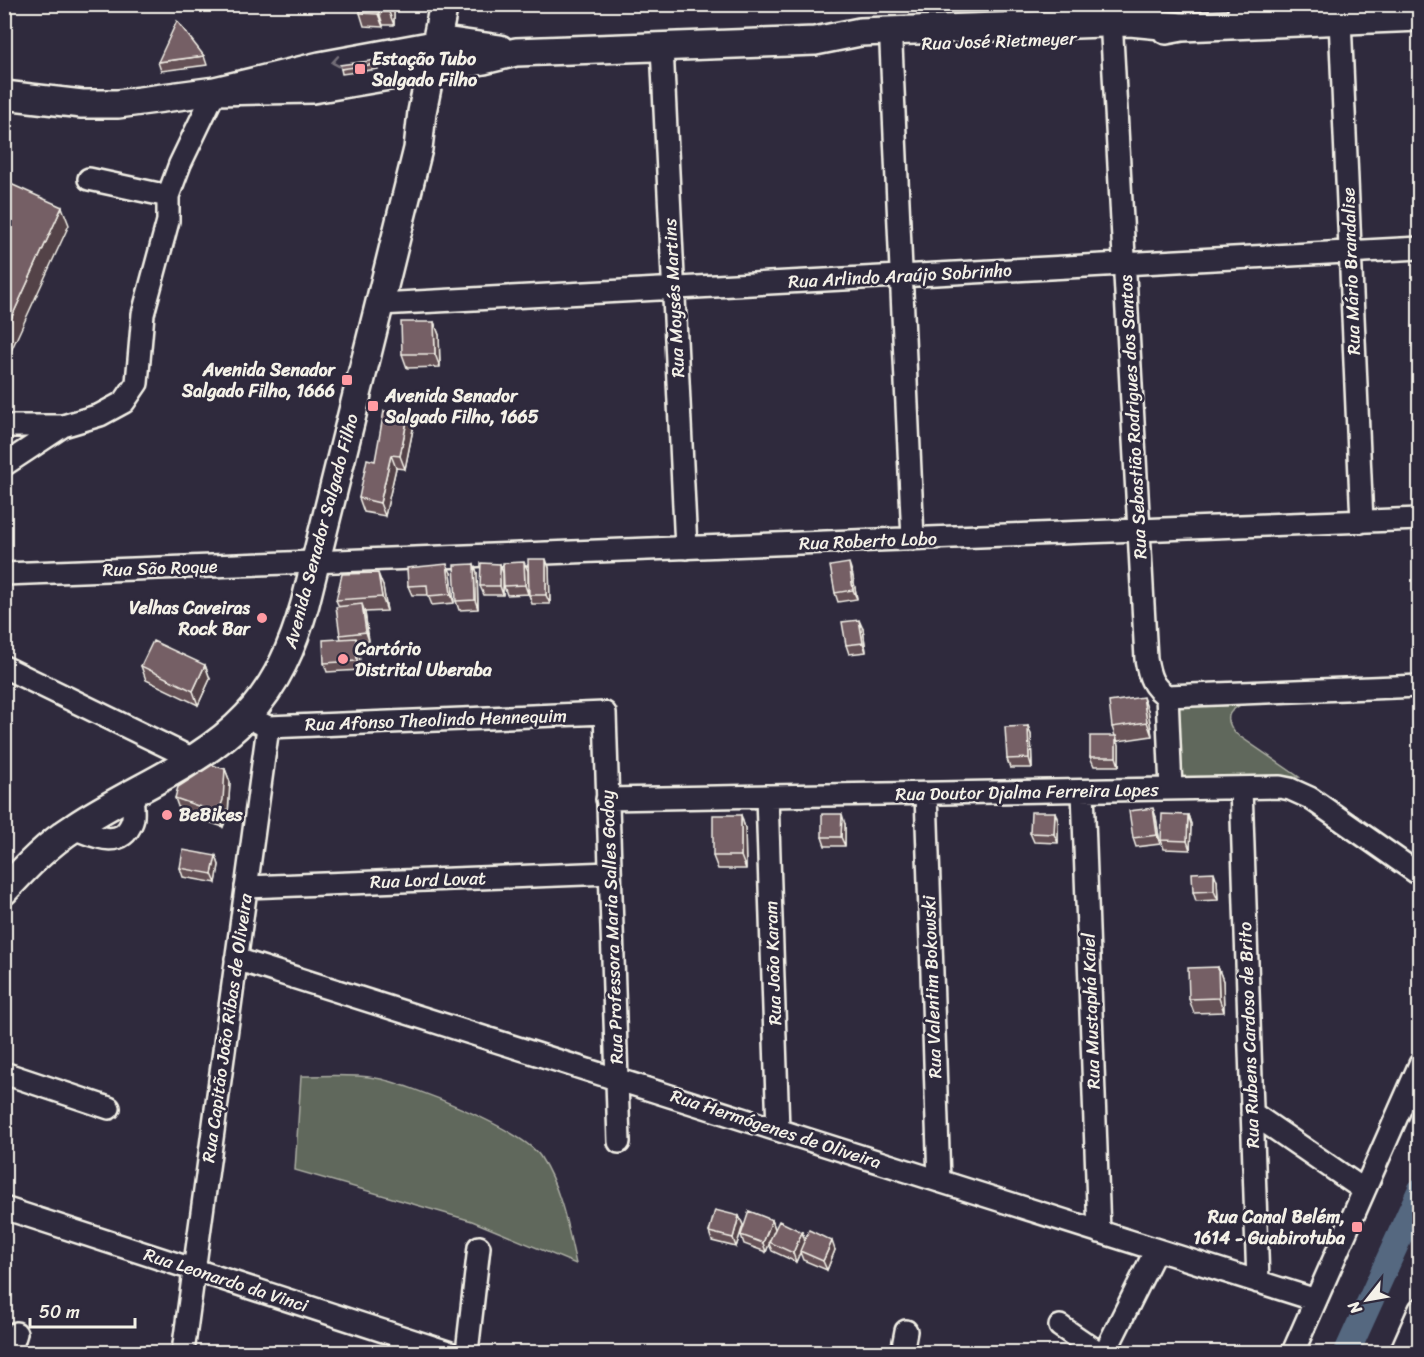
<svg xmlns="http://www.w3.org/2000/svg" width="1424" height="1357" font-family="Sriracha,sans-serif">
<rect width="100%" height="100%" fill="#2f2a3d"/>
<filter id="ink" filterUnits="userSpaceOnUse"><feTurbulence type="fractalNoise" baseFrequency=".0167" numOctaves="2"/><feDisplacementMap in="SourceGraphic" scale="12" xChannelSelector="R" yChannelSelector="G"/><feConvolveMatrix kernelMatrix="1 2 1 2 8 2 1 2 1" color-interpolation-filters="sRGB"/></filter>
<g filter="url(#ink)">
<!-- green -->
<path fill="#60685b" stroke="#aaaca2" stroke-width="1.5" d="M1247,701C1230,710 1222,715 1235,733L1299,777L1181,779L1178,704Z
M301,1076C325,1076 352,1074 375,1078C408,1083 522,1130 540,1156C561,1188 568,1228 576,1264L472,1221L295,1170Z"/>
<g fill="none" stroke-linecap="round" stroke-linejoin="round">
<!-- river -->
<path stroke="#546880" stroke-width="26" d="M1347,1352L1420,1191"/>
<defs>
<path id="minor" d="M1239,4L1240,24
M1340,20L1362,522
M1112,37L1146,659C1149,676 1152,687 1167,696L1171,789
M891,45L913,539
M662,47L686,548
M89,179L168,196
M380,304L1420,248
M4,426H63L100,415L124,402L137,383L143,314L168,221V196L180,164L215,91
M4,465L63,426
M4,574L1420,519
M4,667L193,759
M1167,696L1420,686
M268,727L605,713L619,1142
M1241,788L1258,1282
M1083,791L1099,1232
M926,794L939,1181
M767,796L778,1130
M607,799L1280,787L1290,789L1310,798L1420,875
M73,828C92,835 121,851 132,822C135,814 132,802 132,793
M246,887L610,873
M236,959L1316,1300
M4,1073L109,1108
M1252,1113L1364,1190
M4,1208L448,1352
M1060,1326L1098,1352
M10,1352L16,1333
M183,1352L268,727L256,721
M467,1352L479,1247
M902,1352L906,1331
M1105,1352L1156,1250
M1293,1352L1420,1064
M1401,1352L1420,1309"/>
<path id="major" d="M1166,30L1182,27L1420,17
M215,91L313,89L484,60L516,52L815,41L860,32L1130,22L1182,27
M4,95L82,104H118L215,91L320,66L451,42L500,49
M4,891C26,867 48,844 75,827C131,789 200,766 247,716C277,684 293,646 305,604L418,149L422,112L444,4"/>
</defs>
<!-- minor casing -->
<use href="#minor" stroke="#f4f1e8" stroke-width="26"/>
<!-- major casing -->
<use href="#major" stroke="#f4f1e8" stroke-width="32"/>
<!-- minor -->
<use href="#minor" stroke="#2f2a3d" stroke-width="21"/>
<!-- major -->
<use href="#major" stroke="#2f2a3d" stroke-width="27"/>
</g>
<!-- wall -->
<path fill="#655157" stroke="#f4f1e8" stroke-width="1.5" d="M394,4V25H383V27L364,26L360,13Z
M204,56L207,65L161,71L158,62Z
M376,60L378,69L342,74L341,69Z
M434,322L439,335L440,367L407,368L402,354Z
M408,416L413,429L405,469L396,468L385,516L364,512L359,498L375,461Z
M474,564L477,573L478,609L459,610L456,601Z
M500,564L503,573V595H484L480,586Z
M549,568L550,604H532L529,595Z
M528,571V594L507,595L504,586Z
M852,572L857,599L838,602L835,593Z
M451,573L454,603L432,605L428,595H412L408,586Z
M383,586L387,611L365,612L369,641L357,642L359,647L360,670L327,672L324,663L341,639L340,635L339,607L336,600Z
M863,629L866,652L849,654L846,645Z
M205,665L210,679L198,705L146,680L141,666Z
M1148,710L1152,736L1118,741L1119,745V766H1094L1090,757L1115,736L1112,727Z
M1028,726L1031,735L1032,768H1010L1007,759Z
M225,769L230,782L228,814L223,827L180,812L175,798Z
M1055,812L1058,821V843L1034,842L1030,833Z
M741,815L745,828L746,869H718L713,856Z
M1188,815L1191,824L1190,850L1164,849L1161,840Z
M1156,817L1160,844L1136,847L1133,838Z
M845,824V846H825L822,837Z
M216,856L219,865L216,883L183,877L180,868Z
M1217,881L1218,900L1196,901L1193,892Z
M1218,967L1223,981L1224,1012L1194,1013L1189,999Z
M739,1216L743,1225L736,1247L712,1241L709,1232Z
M772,1220L775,1229L802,1232L805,1239L835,1250L827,1270L803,1260L800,1252L796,1262L772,1251L769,1244L766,1252L744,1244L741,1235Z"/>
<!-- shaded-wall -->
<path fill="#524247" stroke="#f4f1e8" stroke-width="1.5" d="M389,4H394V25L389,12Z
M379,12L383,25V27L378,14Z
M62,207L69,225L4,366V334Z
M434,322L439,335L440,367L435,354Z
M408,416L413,429L405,469L400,456Z
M391,455L396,468L385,516L380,503Z
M546,559L549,568L550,604L546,595Z
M524,562L528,571V594L525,585Z
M849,563L852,572L857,599L853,590Z
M447,564L451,573L454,603L451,594Z
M474,564L477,573L478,609L475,600Z
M500,564L503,573V595L500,586Z
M378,573L383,586L387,611L382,597Z
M362,604L365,613L369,641L366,632Z
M859,620L863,629L866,652L863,643Z
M356,638L359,647L360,670L357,661Z
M205,665L210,679L198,705L193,691Z
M1143,697L1148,710L1152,736L1147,722Z
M1028,726L1031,735L1032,768L1029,758Z
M1116,736L1119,745V766L1116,757Z
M225,769L230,782L228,814L223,827L218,813Z
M1153,808L1156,817L1160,844L1157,835Z
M1055,812L1058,821V843L1054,834Z
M842,814L845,824V846L841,837Z
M741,815L745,828L746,869L741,856Z
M1188,815L1191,824L1190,850L1187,841Z
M216,856L219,865L216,883L212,874Z
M1214,872L1217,881L1218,900L1214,891Z
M1218,967L1223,981L1224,1012L1219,998Z
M739,1216L743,1225L736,1247L733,1238Z
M772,1220L775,1229L766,1252L763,1243Z
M802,1232L805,1241L796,1262L793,1253Z
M832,1241L835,1250L827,1270L823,1261Z"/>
<!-- building -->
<path fill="#755e65" stroke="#f4f1e8" stroke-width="1.5" d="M360,4H389V12H379L378,14L360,13Z
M177,21L204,56L158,62Z
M376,60V64L341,69L340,65Z
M4,181L62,207L4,334Z
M401,322H434L435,354H402Z
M384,411L408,416L400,456L391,455L380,503L359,498L367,459L375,461Z
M528,559H546V595H529Z
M524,562L525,585L504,586L503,563Z
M481,563L500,564V586H480Z
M849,563L853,590L835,593L830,566Z
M447,564L451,594L428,596L427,585L408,586L407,568Z
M474,564L475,600L456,601L454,565Z
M378,573L382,597L336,600L342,574Z
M362,604L366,632L340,635L336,607Z
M859,620L863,643L846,645L842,622Z
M356,638L357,661L324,663L323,640Z
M153,641L205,665L193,691L141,666Z
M1143,697L1147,722L1112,727L1109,702Z
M1028,726L1029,758L1007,759L1005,727Z
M1090,736H1116V757H1090Z
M212,765L225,769L223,800L218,813L175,798L178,787Z
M1153,808L1157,835L1133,838L1129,811Z
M1031,812H1055L1054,834L1030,833Z
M822,814H842L841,837H822Z
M1162,814L1188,815L1187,841L1161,840Z
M713,815H741V856H713Z
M183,850L216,856L212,874L180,868Z
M1214,872V891L1193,892L1192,873Z
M1218,967L1219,998L1189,999L1188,968Z
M715,1210L739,1216L733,1238L709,1232Z
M749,1211L772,1220L763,1243L741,1235Z
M779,1221L802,1232L793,1253L769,1242Z
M809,1230L832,1241L823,1261L800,1251Z"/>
<!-- one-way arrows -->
<defs><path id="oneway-chevron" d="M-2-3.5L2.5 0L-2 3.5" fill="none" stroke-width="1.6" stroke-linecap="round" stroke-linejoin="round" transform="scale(1.5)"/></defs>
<use stroke="#747079" href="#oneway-chevron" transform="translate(336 62) rotate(170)"/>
</g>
<!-- markers -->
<g fill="#ff9aa2" stroke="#2f2a3d" stroke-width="2">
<rect x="354" y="63" width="12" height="12" rx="3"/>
<rect x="341" y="374" width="12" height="12" rx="3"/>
<rect x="367" y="400" width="12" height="12" rx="3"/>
<circle cx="262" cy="618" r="6"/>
<circle cx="343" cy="659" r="6"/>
<circle cx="167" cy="815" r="6"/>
<rect x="1351" y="1221" width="12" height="12" rx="3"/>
</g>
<g text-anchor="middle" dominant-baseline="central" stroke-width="5" stroke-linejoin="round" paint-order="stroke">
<!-- street labels -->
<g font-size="18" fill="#f4f1e8" stroke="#2f2a3d">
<text transform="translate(999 41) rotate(-2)">Rua José Rietmeyer</text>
<text transform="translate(1351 271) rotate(-92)">Rua Mário Brandalise</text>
<text transform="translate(900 276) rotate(-3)">Rua Arlindo Araújo Sobrinho</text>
<text transform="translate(674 298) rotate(-93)">Rua Moysés Martins</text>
<text transform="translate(1133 417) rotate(-93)">Rua Sebastião Rodrigues dos Santos</text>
<text transform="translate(321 531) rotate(-75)">Avenida Senador Salgado Filho</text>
<text transform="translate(868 541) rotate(-2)">Rua Roberto Lobo</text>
<text transform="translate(160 568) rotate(-2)">Rua São Roque</text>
<text transform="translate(436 720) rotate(-2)">Rua Afonso Theolindo Hennequim</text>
<text transform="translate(1027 792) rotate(-1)">Rua Doutor Djalma Ferreira Lopes</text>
<text transform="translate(428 880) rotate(-2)">Rua Lord Lovat</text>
<text transform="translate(612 927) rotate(-92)">Rua Professora Maria Salles Godoy</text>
<text transform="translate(773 963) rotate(-92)">Rua João Karam</text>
<text transform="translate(932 987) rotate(-92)">Rua Valentim Bokowski</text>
<text transform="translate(1091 1011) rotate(-92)">Rua Mustaphá Kaiel</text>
<text transform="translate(227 1028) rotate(-82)">Rua Capitão João Ribas de Oliveira</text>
<text transform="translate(1249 1035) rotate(-92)">Rua Rubens Cardoso de Brito</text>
<text transform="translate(776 1129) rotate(18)">Rua Hermógenes de Oliveira</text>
<text transform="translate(226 1280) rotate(18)">Rua Leonardo da Vinci</text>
</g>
<!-- poi labels -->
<g font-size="18" font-weight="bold" fill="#f4f1e8" stroke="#2f2a3d" text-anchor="start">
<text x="372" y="59">Estação Tubo<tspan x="372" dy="21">Salgado Filho</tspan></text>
<text x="335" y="370" text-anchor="end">Avenida Senador<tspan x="335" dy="21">Salgado Filho, 1666</tspan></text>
<text x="385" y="396">Avenida Senador<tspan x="385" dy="21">Salgado Filho, 1665</tspan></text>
<text x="250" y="608" text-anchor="end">Velhas Caveiras<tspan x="250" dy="21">Rock Bar</tspan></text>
<text x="355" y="649">Cartório<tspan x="355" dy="21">Distrital Uberaba</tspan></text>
<text x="179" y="815">BeBikes</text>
<text x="1345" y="1217" text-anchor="end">Rua Canal Belém,<tspan x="1345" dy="21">1614 - Guabirotuba</tspan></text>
</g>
</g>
<!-- margin -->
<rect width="1424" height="1357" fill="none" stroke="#2f2a3d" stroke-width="24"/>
<rect x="12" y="12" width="1400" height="1333" fill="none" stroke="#f4f1e8" stroke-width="2" filter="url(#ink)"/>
<!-- north arrow -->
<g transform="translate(1367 1300) rotate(239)" stroke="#2f2a3d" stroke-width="4.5" paint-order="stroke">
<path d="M0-4.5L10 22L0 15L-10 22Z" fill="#f4f1e8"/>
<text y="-9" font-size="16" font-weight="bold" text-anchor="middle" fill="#f4f1e8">N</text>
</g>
<!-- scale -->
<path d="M30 1318v9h105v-9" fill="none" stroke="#f4f1e8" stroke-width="3"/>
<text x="39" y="1318" font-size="18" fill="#f4f1e8" stroke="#2f2a3d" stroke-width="4.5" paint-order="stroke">50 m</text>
</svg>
